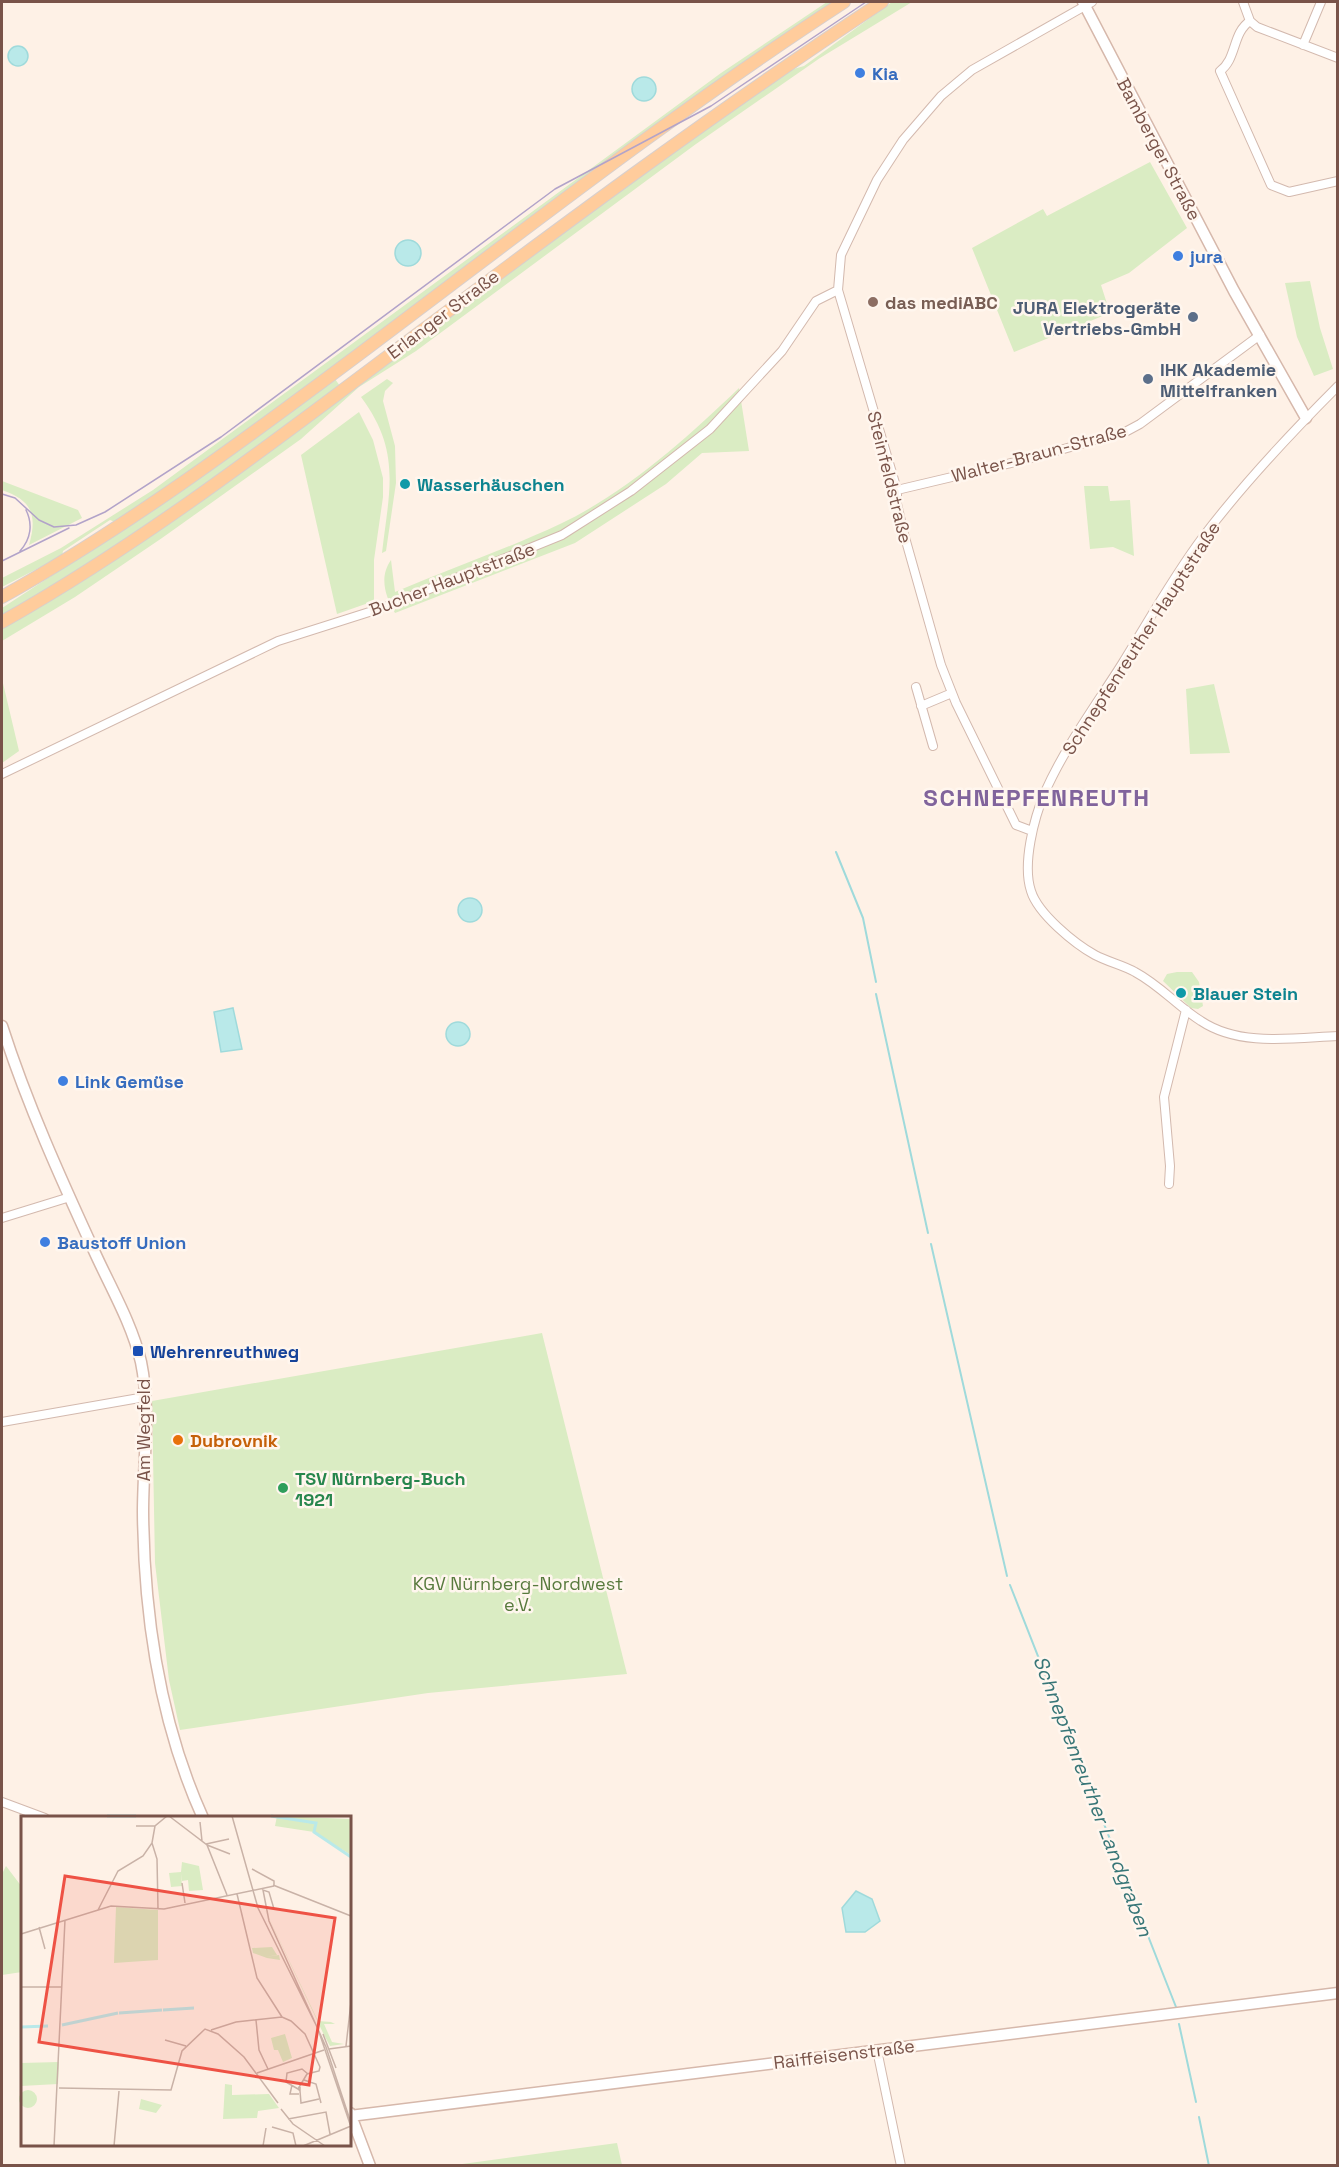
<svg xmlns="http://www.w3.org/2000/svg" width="1339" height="2167" font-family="'Space Grotesk',sans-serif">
<rect width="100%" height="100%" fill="#fef1e6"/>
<!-- green -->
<path fill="#daecc3" d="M827,2H840L249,430L115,522L110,520L63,551L62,556L2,587V578L61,548L153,490L721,73Z
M892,2H912L820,58L696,144L416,351L359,387L301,439L162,538L75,597L2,641V629L790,70L804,66Z
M1150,162L1187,228L1129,273L1101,285L1110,313L1014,352L972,248L1043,209L1047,216Z
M1310,281L1320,328L1333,369L1314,376L1297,337L1285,283Z
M335,379L340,386C230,467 120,547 2,616V608L68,565Z
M387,379L393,383L385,391L383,401L395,446L396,483L386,551L382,553C389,491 402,452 361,397Z
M739,388L749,451L702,453L666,484L575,543L395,613C385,596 379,577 391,560L395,592C449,569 507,549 560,524C626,493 687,438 739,388Z
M359,412L373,440L383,478V497L374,560V601L337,614L301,455Z
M2,481L78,510L82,518L29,545C38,514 31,500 2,490Z
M1084,486H1108L1110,501L1130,500L1134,556L1113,547L1090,549Z
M2,679L19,751L2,763Z
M1214,684L1230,753L1190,754L1186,689Z
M1177,972H1192L1199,982L1203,1006L1198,1009L1191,1008L1163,981L1167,974Z
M542,1333L627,1674L428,1693L180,1730L169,1680L155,1563L152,1401Z
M6,1866L22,1887V1972L2,1975V1874Z
M617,2143L622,2165H455Z"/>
<!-- water -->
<path fill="#b9e9e9" stroke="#9fdadb" stroke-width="1.5" d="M8 56a10 10 0 1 1 20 0a10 10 0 1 1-20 0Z
M632 89a12 12 0 1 1 24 0a12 12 0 1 1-24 0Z
M395 253a13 13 0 1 1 26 0a13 13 0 1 1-26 0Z
M458 910a12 12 0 1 1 24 0a12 12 0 1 1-24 0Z
M233,1008L242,1049L221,1052L214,1012Z
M446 1034a12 12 0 1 1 24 0a12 12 0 1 1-24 0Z
M856,1891L872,1899L880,1921L865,1932H846L842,1908Z"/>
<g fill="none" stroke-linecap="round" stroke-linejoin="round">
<!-- stream -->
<path stroke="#9fdadb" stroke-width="2" d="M836,852L863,918L876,982
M876,994L928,1233
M931,1244L1007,1576
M1010,1585L1176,2007
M1179,2024L1196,2102
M1199,2117L1209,2166"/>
<defs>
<path id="street" d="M1243,2L1250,21L1257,27L1338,58
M1250,21C1232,33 1237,59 1220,71L1271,185L1289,192L1338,181
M1303,45L1321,2
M1338,386C1290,434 1243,484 1203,537C1173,577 1148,622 1122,664C1096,705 1065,747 1045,792C1034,818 1022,864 1031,891C1038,914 1075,944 1095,955C1108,962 1123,965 1135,972C1161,986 1177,1006 1201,1021C1240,1047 1293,1038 1338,1036
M897,490L1032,458L1127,431L1140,424L1260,335
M916,687L933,746
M921,706L952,693
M2,774L278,641L385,607L562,535L631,491L710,429L782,351L816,301L838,290
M1032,831L1016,825L956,703L941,665L904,534L897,504V490L838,290L841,255L877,180L903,140L941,96L972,70L1092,2
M1169,1184L1170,1166L1164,1097L1186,1010
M2,1218L70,1197
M2,1422L145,1397
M2,1802L45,1818
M877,2050L901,2166"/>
<path id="secondary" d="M1083,2L1234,291L1306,418
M2,1026C27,1104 61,1179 95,1253C111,1288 132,1324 141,1362C151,1410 143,1463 143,1512C144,1615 160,1723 203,1818
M350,2113L370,2166
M350,2116L1338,1993"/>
<path id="primary" d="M2,597C127,527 243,441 358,355C518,235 676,111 844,2
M2,622C144,542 276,440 407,342C563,225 719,109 882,2"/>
</defs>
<!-- street casing -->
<use href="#street" stroke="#d3b9ae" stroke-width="10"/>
<!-- secondary casing -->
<use href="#secondary" stroke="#d6b8ab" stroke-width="13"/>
<!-- primary casing -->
<use href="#primary" stroke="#d9cfcc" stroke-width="14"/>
<!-- street -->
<use href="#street" stroke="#fff" stroke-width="8"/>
<!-- secondary -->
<use href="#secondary" stroke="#fff" stroke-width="10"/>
<!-- primary -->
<use href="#primary" stroke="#ffcc9c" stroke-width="12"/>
<!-- tram -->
<path stroke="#b2a3c9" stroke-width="1.5" d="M2,494L15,498L39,520L54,527L76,525L105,512L221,437L555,189L711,106L866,2
M20,551C31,539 33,524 26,510
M2,561L69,528"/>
</g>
<!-- markers -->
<g fill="#3f7fe0" stroke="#fff6ee" stroke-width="2">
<circle cx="860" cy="73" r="6"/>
<circle cx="1178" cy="256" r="6"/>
<circle cx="63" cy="1081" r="6"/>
<circle cx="45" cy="1242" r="6"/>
</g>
<circle fill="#8d6e63" stroke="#fff6ee" stroke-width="2" cx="873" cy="302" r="6"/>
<g fill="#5c6f8a" stroke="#fff6ee" stroke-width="2">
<circle cx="1193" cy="317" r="6"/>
<circle cx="1148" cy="379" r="6"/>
</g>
<g fill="#0f9aa8" stroke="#fff6ee" stroke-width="2">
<circle cx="405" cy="484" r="6"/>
<circle cx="1181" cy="993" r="6"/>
</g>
<rect fill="#1a4fb4" stroke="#fff6ee" stroke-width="2" x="132" y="1345" width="12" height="12" rx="3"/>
<circle fill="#e8710a" stroke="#fff6ee" stroke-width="2" cx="178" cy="1440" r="6"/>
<circle fill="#2e9e5b" stroke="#fff6ee" stroke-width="2" cx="283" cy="1488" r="6"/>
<g text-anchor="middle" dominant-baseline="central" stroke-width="5" stroke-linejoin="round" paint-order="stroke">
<!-- shop labels -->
<g font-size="18" font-weight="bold" fill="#366cbe" stroke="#fff6ee" text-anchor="start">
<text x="872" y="73">Kia</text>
<text x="1190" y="256">jura</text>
<text x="75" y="1081">Link Gemüse</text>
<text x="57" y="1242">Baustoff Union</text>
</g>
<!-- street labels -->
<g font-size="18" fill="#795349" stroke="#fff6ee">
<text transform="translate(1159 149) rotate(62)">Bamberger Straße</text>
<text transform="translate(443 314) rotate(-37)">Erlanger Straße</text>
<text transform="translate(1039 453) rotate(-15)">Walter-Braun-Straße</text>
<text transform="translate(890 477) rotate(76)">Steinfeldstraße</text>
<text transform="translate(452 579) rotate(-21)">Bucher Hauptstraße</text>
<text transform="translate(1141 638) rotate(-57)">Schnepfenreuther Hauptstraße</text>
<text transform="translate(143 1430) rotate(-90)">Am Wegfeld</text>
<text transform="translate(844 2054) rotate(-7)">Raiffeisenstraße</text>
</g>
<!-- education labels -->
<g font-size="18" font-weight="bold" fill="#785e54" stroke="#fff6ee" text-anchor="start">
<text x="885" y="302">das mediABC</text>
</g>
<!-- service labels -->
<g font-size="18" font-weight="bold" fill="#4e5e75" stroke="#fff6ee" text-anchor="end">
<text x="1181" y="307">JURA Elektrogeräte<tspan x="1181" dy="21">Vertriebs-GmbH</tspan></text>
<text x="1160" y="369" text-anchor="start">IHK Akademie<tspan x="1160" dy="21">Mittelfranken</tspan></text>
</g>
<!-- culture labels -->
<g font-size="18" font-weight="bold" fill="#0d838f" stroke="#fff6ee" text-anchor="start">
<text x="417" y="484">Wasserhäuschen</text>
<text x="1193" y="993">Blauer Stein</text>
</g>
<!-- transit labels -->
<g font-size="18" font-weight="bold" fill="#164399" stroke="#fff6ee" text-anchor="start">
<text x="150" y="1351">Wehrenreuthweg</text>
</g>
<!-- food labels -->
<g font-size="18" font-weight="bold" fill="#c56008" stroke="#fff6ee" text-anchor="start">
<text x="190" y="1440">Dubrovnik</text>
</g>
<!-- leisure labels -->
<g font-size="18" font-weight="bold" fill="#27864d" stroke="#fff6ee" text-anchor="start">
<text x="295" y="1478">TSV Nürnberg-Buch<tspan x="295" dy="21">1921</tspan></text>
</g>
<!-- park labels -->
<g font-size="18" fill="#587a3d" stroke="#fff6ee">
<text x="518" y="1583">KGV Nürnberg-Nordwest<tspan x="518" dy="21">e.V.</tspan></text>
</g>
<!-- water labels -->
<g font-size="20" font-style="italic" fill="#387677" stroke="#fff6ee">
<text transform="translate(1093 1796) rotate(69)">Schnepfenreuther Landgraben</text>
</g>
<!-- district labels -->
<g font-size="24" font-weight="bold" letter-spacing="1.5" fill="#81649c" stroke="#fff6ee">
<text x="1037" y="797">SCHNEPFENREUTH</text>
</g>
</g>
<!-- overview -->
<g transform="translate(21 1816)">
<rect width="330" height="330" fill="#fef1e6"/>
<path d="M256,0L330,3V39L293,16L254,10ZM161,46L178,50L182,74L168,75L167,64L161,65L160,57L161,70L150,71L148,57L160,56ZM236,77L297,205L310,206L314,208H303L311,226L323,228L309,230L303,219ZM95,91L137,94V144L93,147ZM251,131L256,139L244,141L258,139L259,144L246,142L232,137L231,132ZM264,218L271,242L262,246L257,234H253L250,222ZM38,246L37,268L0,270V247ZM204,268L211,269V279L248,278L258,292L237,295L236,302L202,303ZM-2 283a9 9 0 1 1 18 0a9 9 0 1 1-18 0ZM120,283L141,289L135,297L118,293Z" fill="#daecc3"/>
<path fill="none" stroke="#b9e9e9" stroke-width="3" d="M86,0H115M250,0L295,7L293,16L330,41M142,194L173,192M98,197L141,194M41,209L97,197M0,211L27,210"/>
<path fill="none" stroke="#c9b2a7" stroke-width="1.5" d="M148,0L186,29L206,79M211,0L237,92L297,213L330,311M179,6L181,25M115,10H134M131,27L136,43L137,93M185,28L208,23M186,29L209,38M231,53L253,65V70M161,67L164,87M252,69L330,100M216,78L236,162L261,201M253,93L248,76L242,74L248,105L305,231L330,307M77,94L97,55L122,40L131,27L134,10L146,0M18,111L24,133M0,118L90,90L143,93L253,70M0,171H41M235,204L238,234L247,253M190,214L215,206L261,201L270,205L284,218L299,251L298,255L286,258L277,273L279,275V271M302,218L315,252M144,224L165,230M325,230L330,186M308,233L330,230M236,257L303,234M283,264L295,268L300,287M271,269L269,278H278M38,272L150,274L161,235L184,213L197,218L223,241L257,287M277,273L265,266L266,257L281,253L287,258M279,275L280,287L298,283M260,293L272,308L304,330M267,303L305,296L309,318M251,311L272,317L275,330M33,330L44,104M93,330L98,275M242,330L245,312M282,330L330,310"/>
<path fill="#ee5245" fill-opacity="0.15" stroke="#ee5245" stroke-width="3" d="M44,60L314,102L288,269L18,226Z"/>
<rect width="330" height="330" fill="none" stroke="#795349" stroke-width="3"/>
</g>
<!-- border -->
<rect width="1339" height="2167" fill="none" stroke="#795349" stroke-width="6"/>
</svg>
